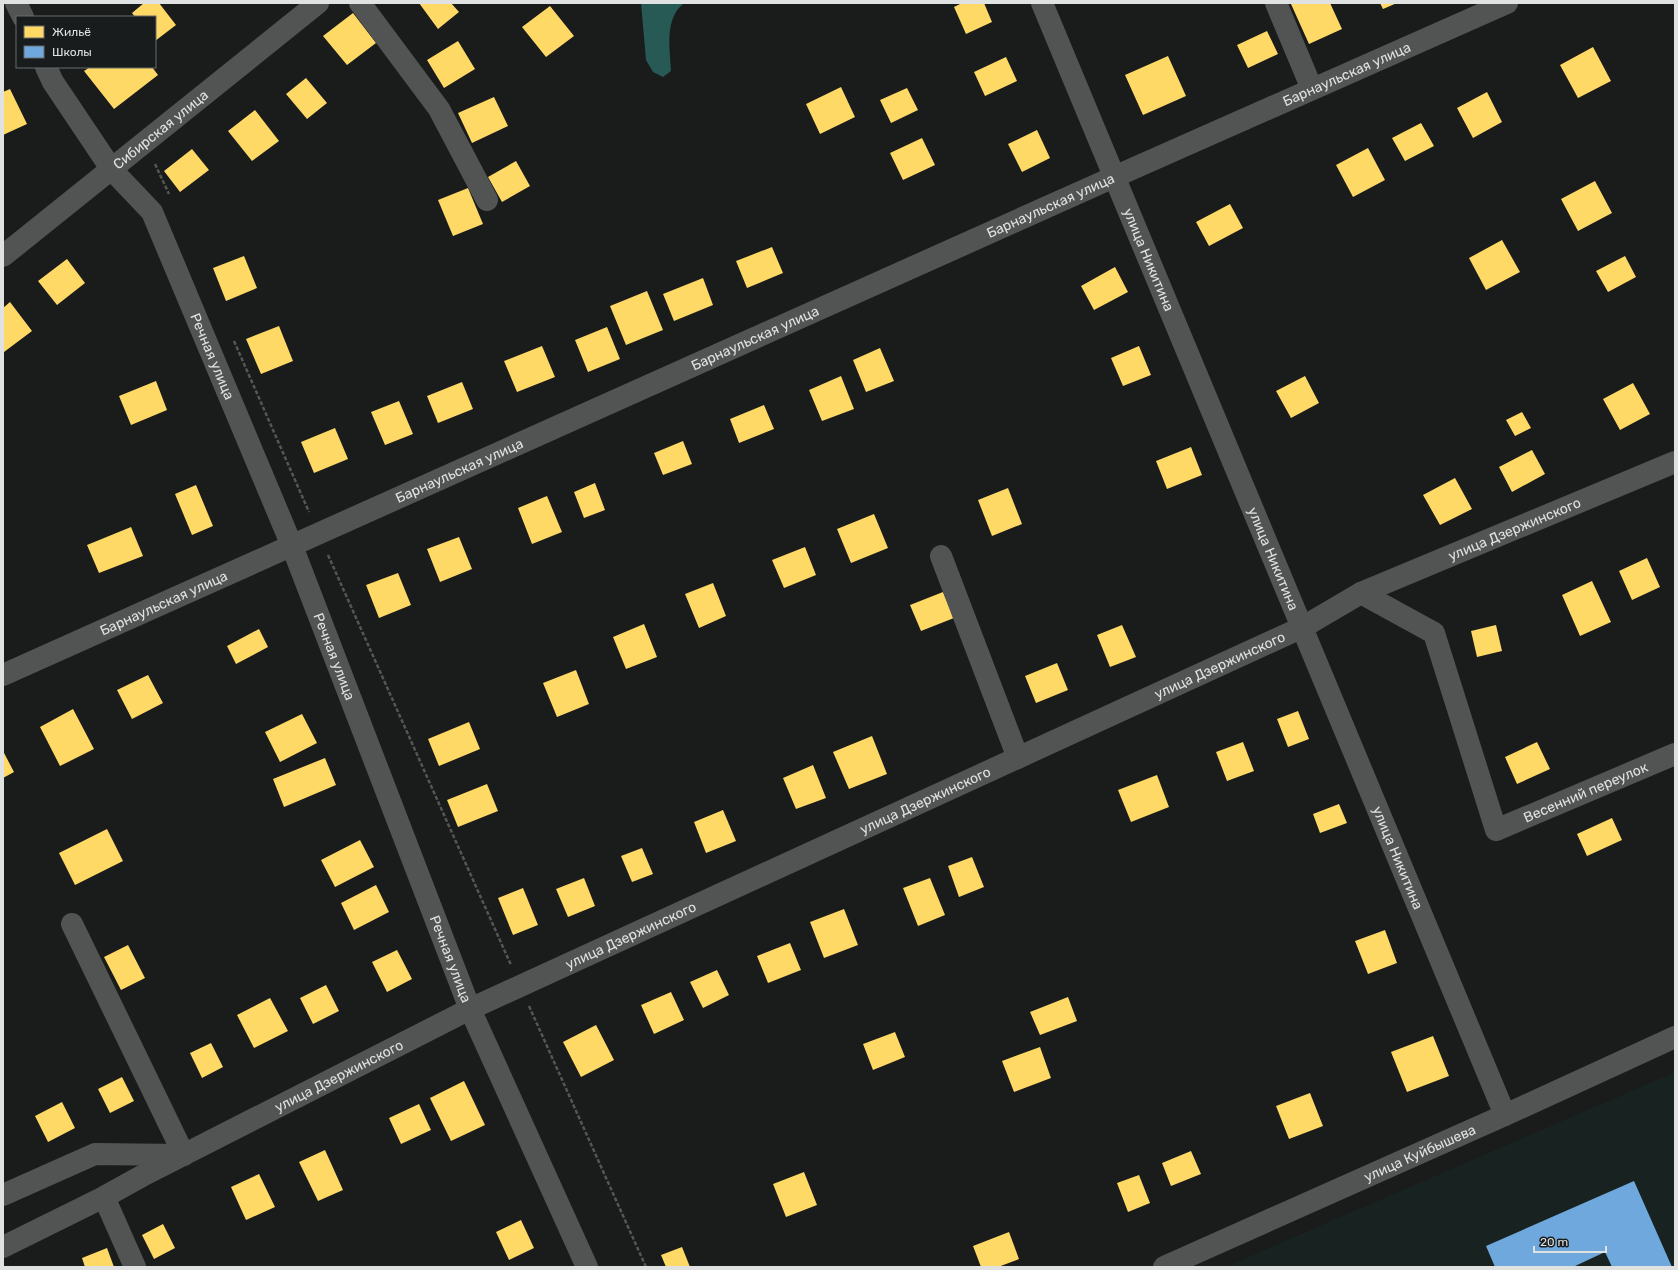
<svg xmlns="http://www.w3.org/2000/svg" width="1678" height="1270" font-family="Rubik,sans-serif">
<rect width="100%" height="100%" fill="#1a1b1b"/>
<!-- built -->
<path fill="#182221" d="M1675,1072V1267H1225Z"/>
<!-- water -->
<path fill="#275a55" d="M641,3H684C664,19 670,48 671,71L663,77L653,72L646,60Z"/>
<!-- homes -->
<path fill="#ffd966" d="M144,3H159L176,25L155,41V17H135L132,13Z
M419,3H451L459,12L438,29Z
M962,3H984L992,22L966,34L954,7Z
M1294,3H1330L1342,29L1309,44L1291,4Z
M1380,3H1397L1383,9Z
M550,6L574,36L546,57L522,27Z
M353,13L376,43L347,65L323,36Z
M1267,31L1278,54L1248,68L1237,45Z
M458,41L475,69L444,88L427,60Z
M1593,47L1611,81L1578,98L1560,65Z
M1168,56L1186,96L1143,115L1125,75Z
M1006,57L1017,81L985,96L974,72Z
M90,67H152L158,75L114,109L84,71Z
M306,78L327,103L307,119L286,94Z
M841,87L855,117L820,134L806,104Z
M907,88L918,110L891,123L880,100Z
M10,89L27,124L3,135V92Z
M1487,92L1502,122L1473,138L1457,108Z
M494,97L508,126L472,143L458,113Z
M255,110L279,141L252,161L228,131Z
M1421,123L1434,146L1405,161L1392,138Z
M1037,130L1050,158L1022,172L1008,144Z
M922,138L935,165L903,180L890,153Z
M1368,148L1385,180L1353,197L1336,165Z
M192,149L209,170L180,192L164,171Z
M516,161L530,186L502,202L488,177Z
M1595,181L1612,213L1578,231L1561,199Z
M468,188L483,224L453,236L438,200Z
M1230,204L1243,228L1209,246L1196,222Z
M1502,240L1520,272L1486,290L1469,258Z
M772,247L783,273L747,288L736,261Z
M244,256L257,288L226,301L213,268Z
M1625,256L1636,277L1608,292L1596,271Z
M67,259L85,283L57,305L38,281Z
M1115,267L1128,292L1094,310L1081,286Z
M703,278L713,305L674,321L663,294Z
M647,291L663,330L626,345L610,306Z
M10,302L32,331L4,352L3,308Z
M279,326L293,361L261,374L246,339Z
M607,327L620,359L588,372L575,340Z
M542,346L555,377L517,392L504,361Z
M1139,346L1151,375L1123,386L1111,358Z
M880,348L894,381L866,392L853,360Z
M841,376L854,409L822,421L809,390Z
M1305,376L1319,403L1291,418L1276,391Z
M156,381L167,410L131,425L119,396Z
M462,382L473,409L438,423L427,396Z
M1633,383L1650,414L1620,430L1603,399Z
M399,401L413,434L385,445L371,412Z
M764,405L774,429L739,443L730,419Z
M1522,412L1531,428L1515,436L1506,420Z
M335,428L348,459L314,473L301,442Z
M683,441L692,464L663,475L654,453Z
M1191,447L1202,475L1167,489L1156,461Z
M1532,450L1545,474L1512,492L1499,467Z
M1455,478L1472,509L1440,525L1423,495Z
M595,483L605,510L584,518L574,492Z
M196,485L213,526L192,535L175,494Z
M1008,488L1022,524L992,536L978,500Z
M547,496L562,532L532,544L518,508Z
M874,514L888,548L851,563L837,529Z
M131,527L143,556L99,573L87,545Z
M459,537L472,569L440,582L427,549Z
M805,547L816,575L784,588L772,560Z
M1647,558L1660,587L1632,600L1619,571Z
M398,573L411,605L379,618L366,585Z
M1592,581L1611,622L1580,636L1562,595Z
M713,583L726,616L699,628L685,594Z
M943,592L954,618L921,631L910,605Z
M644,624L657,657L626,669L613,637Z
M1122,625L1136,657L1110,667L1097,635Z
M1496,625L1502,651L1477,657L1471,631Z
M259,629L268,647L236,664L227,646Z
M1057,663L1068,690L1036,703L1025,676Z
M576,670L589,704L557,717L543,683Z
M148,675L163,703L132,719L117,690Z
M73,709L94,749L60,766L40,727Z
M1298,711L1309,739L1288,747L1277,719Z
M302,714L317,743L280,762L265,732Z
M469,722L480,749L439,766L428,739Z
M872,736L887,774L849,789L833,752Z
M1243,742L1254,771L1227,781L1216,752Z
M1537,742L1550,769L1517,784L1505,757Z
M3,751L14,772L3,778Z
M325,758L336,785L284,807L273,779Z
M813,765L826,798L796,809L783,778Z
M1157,775L1169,807L1131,822L1118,790Z
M487,784L498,811L458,827L447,800Z
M1339,804L1347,823L1320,833L1313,814Z
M723,810L736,841L706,853L694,822Z
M1612,818L1622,840L1587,856L1577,834Z
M107,829L123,861L75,885L59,853Z
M360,840L374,867L335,887L321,860Z
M642,848L653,874L632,882L621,856Z
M972,857L984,887L959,897L948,866Z
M584,878L595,906L568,917L556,889Z
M930,878L945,915L918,926L903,888Z
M376,885L389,912L354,930L341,903Z
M523,888L538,925L513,935L498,898Z
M844,909L858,945L824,958L810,922Z
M1385,930L1397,963L1368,974L1355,941Z
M790,943L801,970L768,983L757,956Z
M128,945L145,978L121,990L104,957Z
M397,950L412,979L387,992L372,962Z
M717,970L729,995L703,1008L690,982Z
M326,985L339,1011L313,1024L300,998Z
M671,992L684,1020L654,1034L641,1005Z
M1068,997L1077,1021L1040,1035L1030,1012Z
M270,998L288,1031L254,1048L237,1015Z
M596,1025L614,1060L581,1077L563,1042Z
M895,1032L905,1057L873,1070L863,1044Z
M1433,1036L1449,1076L1407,1092L1391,1052Z
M211,1043L223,1067L202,1078L190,1053Z
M1040,1047L1051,1078L1014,1092L1002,1061Z
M122,1077L134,1101L110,1113L98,1089Z
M464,1081L485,1125L451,1141L430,1098Z
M1310,1093L1323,1126L1289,1139L1276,1106Z
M62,1102L75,1128L48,1142L35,1116Z
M419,1104L431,1130L401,1144L389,1118Z
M325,1150L343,1190L318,1201L299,1162Z
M1191,1151L1201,1174L1171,1186L1162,1163Z
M804,1172L817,1205L786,1217L773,1184Z
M259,1174L275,1207L246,1220L231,1187Z
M1139,1175L1150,1203L1128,1212L1117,1183Z
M521,1220L534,1248L509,1260L496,1232Z
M163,1224L175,1248L154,1259L142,1235Z
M1009,1232L1019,1259L998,1267H981L973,1246Z
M682,1247L690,1267H666L661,1255Z
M107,1248L114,1267H85L82,1258Z"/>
<!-- schools -->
<path fill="#6fa8dc" d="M1634,1181L1672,1267H1612L1605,1252L1573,1267H1495L1486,1246Z"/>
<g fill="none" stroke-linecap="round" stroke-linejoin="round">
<!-- path -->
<path stroke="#545656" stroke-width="2.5" stroke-dasharray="4 2" stroke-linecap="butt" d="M155,164L169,194
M234,341L309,512
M328,555L511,965
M529,1006L646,1267"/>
<!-- minor -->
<g stroke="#525454" stroke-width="22">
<path d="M16,3L23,17"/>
<path d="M360,3L439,109L487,200"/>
<path id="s1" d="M1042,3L1505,1115"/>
<path d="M1276,3L1312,89"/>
<path id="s2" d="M46,67L53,82L112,170L152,212L292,546L470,1009L587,1267"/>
<path id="s3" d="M3,256L318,3"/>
<path d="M941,556L1018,758"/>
<path id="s4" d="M1361,593L1434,633L1496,830L1675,754"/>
<path id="s5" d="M3,675L1114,177L1507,3"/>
<path d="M72,924L184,1155"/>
<path d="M3,1195L95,1154L181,1155"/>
<path d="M104,1197L135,1267"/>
<path id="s6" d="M3,1247L104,1197L142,1176L470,1009L1303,627L1361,593L1675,462"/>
<path id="s7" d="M1164,1267L1505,1115L1675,1037"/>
</g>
</g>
<g text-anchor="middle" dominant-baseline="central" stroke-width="4" stroke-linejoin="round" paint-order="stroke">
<!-- street labels -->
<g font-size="14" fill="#dfe2e1" stroke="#191c1c">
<text stroke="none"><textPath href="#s5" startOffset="1472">Барнаульская улица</textPath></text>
<text stroke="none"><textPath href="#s3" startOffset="202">Сибирская улица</textPath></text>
<text stroke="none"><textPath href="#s5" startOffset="1148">Барнаульская улица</textPath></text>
<text stroke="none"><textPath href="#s1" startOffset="278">улица Никитина</textPath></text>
<text stroke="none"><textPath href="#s5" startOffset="824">Барнаульская улица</textPath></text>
<text stroke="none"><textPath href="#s2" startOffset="337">Речная улица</textPath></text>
<text stroke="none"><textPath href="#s5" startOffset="500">Барнаульская улица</textPath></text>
<text stroke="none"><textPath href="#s6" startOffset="1674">улица Дзержинского</textPath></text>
<text stroke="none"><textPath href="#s1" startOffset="602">улица Никитина</textPath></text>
<text stroke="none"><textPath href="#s5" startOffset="176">Барнаульская улица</textPath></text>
<text stroke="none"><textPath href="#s2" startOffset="661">Речная улица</textPath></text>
<text stroke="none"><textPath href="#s6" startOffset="1349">улица Дзержинского</textPath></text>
<text stroke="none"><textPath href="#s4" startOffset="387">Весенний переулок</textPath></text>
<text stroke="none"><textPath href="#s6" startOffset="1025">улица Дзержинского</textPath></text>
<text stroke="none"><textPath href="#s1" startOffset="926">улица Никитина</textPath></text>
<text stroke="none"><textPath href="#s6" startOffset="701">улица Дзержинского</textPath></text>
<text stroke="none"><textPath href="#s2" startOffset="985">Речная улица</textPath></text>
<text stroke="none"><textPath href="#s6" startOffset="377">улица Дзержинского</textPath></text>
<text stroke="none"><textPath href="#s7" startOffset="280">улица Куйбышева</textPath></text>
</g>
</g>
<!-- border -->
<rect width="1678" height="1270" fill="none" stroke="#dfe2e1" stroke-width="8"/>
<!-- legend -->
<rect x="16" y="16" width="140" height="52" fill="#191c1c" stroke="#686b6b"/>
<rect x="24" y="26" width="20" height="12" fill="#ffd966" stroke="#686b6b"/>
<text x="52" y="36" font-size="12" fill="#dfe2e1">Жильё</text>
<rect x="24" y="46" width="20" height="12" fill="#6fa8dc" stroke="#686b6b"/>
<text x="52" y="56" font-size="12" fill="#dfe2e1">Школы</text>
<!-- scale -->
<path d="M1534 1246v6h72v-6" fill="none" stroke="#dfe2e1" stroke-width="2"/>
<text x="1540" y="1246" font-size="12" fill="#dfe2e1" stroke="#191c1c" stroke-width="3" paint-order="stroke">20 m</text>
</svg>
